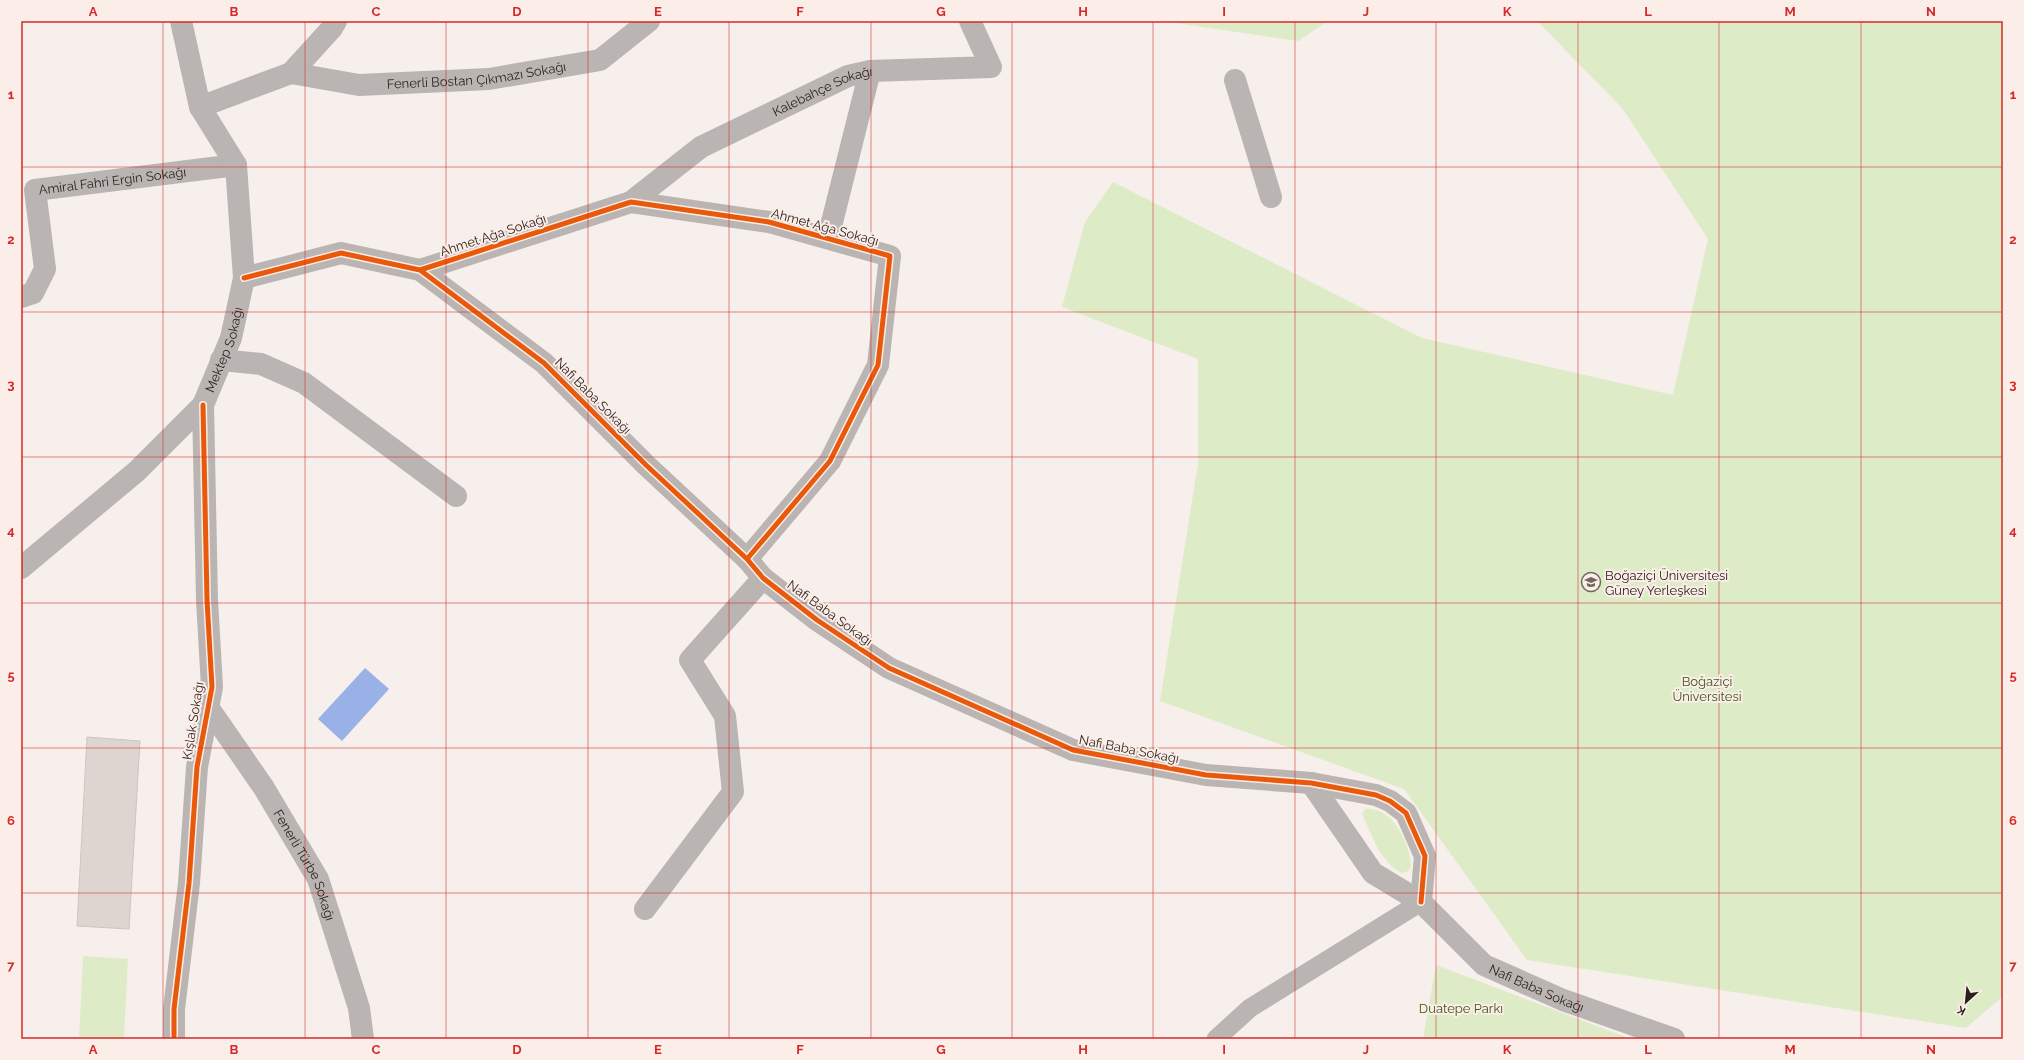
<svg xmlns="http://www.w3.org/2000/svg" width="2024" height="1060" font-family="Raleway,sans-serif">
<rect width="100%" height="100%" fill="#f6efeb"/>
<!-- green -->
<path fill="#deebc7" d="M1162,21H1328L1298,41Z
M1537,21H2003V996L1966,1028L1527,960L1404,789L1160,701L1198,464V359L1062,307L1085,222L1113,182L1422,338L1673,395L1708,239L1623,109Z
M1365,809C1392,806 1410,843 1411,866L1408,871L1402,873C1380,862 1372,835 1362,814Z
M83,956L128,959L124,1039H79Z
M1436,965L1631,1039H1423Z"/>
<!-- water -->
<path fill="#99b1e6" d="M365,668L389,689L342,741L318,719Z"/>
<!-- building -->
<path fill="#ded4d0" stroke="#cec5c1" d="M87,737L140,741L129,929L77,926Z"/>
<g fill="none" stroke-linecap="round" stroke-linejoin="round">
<!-- lane -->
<path stroke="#bab4b2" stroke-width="19" d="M1216,1039L1250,1008L1421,902"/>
<!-- street -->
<g stroke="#bab4b2" stroke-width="22">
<path id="s1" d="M291,73L359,85L489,79L600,60L649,21"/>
<path d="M1235,80L1271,197"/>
<path d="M200,107L291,73L332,28L336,21"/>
<path id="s2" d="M631,202L701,147L848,76L870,71L991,67L970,21"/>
<path d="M828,238L870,71"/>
<path d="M420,270L631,202L769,222L890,256L878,365L830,461L747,559"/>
<path d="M244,278L341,253L420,270L544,363L646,465L747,559L763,578L817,620L889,668L1073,750L1206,775L1311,783L1376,795L1390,801L1406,813L1425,856L1421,902"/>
<path id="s3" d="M21,297L33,293L45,269L35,190L236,165"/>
<path d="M221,360L261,364L304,383L456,496"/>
<path id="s4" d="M21,568L137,471L203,405L231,338L244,278L236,165L200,107L181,21"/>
<path id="s5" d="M208,707L264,788L318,879L359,1008L363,1039"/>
<path id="s6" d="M1311,783L1373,873L1421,902L1484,965L1563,1000L1674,1039"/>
<path d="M645,909L733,792L725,716L690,660L763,578"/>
<path d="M174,1039V1009L189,883L197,767L212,687L207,600L203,405"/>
</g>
<defs>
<path id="cycleway" d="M420,270L631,202L769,222L890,256L878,365L830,461L747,559
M244,278L341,253L420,270L544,363L646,465L747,559L763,578L817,620L889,668L1073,750L1206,775L1311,783L1376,795L1390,801L1406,813L1425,856L1421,902
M174,1039V1009L189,883L197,767L212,687L207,600L203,405"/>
</defs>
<!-- cycleway casing -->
<use href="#cycleway" stroke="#fbede7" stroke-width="8"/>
<!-- cycleway -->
<use href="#cycleway" stroke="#e8590c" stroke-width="5"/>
</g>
<!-- grid -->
<path fill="none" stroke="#d62828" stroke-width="1" stroke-opacity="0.55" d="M163,21V1039M305,21V1039M446,21V1039M588,21V1039M729,21V1039M871,21V1039M1012,21V1039M1153,21V1039M1295,21V1039M1436,21V1039M1578,21V1039M1719,21V1039M1861,21V1039M21,167H2003M21,312H2003M21,457H2003M21,603H2003M21,748H2003M21,893H2003"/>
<!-- icons -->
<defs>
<symbol id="university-ring" viewBox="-11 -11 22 22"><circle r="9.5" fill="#fbede7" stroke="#726863" stroke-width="1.5"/><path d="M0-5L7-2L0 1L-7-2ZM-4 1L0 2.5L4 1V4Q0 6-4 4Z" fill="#726863"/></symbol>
</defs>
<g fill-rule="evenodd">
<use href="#university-ring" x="1580" y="571" width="22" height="22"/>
</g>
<g text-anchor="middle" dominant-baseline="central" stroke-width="4" stroke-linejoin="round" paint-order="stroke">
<!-- street labels -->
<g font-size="13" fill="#2b1f1a" stroke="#fbede7">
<text stroke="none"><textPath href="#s1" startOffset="187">Fenerli Bostan Çıkmazı Sokağı</textPath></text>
<text stroke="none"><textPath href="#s2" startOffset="223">Kalebahçe Sokağı</textPath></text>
<text stroke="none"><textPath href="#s3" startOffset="197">Amiral Fahri Ergin Sokağı</textPath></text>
<text transform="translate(825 227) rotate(15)">Ahmet Ağa Sokağı</text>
<text transform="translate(493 235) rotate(-18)">Ahmet Ağa Sokağı</text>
<text stroke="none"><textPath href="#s4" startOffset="304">Mektep Sokağı</textPath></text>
<text transform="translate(593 396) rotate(45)">Nafi Baba Sokağı</text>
<text transform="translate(830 613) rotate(36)">Nafi Baba Sokağı</text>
<text transform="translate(193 721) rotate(-81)">Kışlak Sokağı</text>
<text transform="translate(1129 749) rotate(11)">Nafi Baba Sokağı</text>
<text stroke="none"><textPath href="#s5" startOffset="186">Fenerli Türbe Sokağı</textPath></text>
<text stroke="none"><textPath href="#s6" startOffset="312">Nafi Baba Sokağı</textPath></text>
</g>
<!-- poi labels -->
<g font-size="13" fill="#2b1f1a" stroke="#fbede7" text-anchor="start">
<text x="1605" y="575">Boğaziçi Üniversitesi<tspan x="1605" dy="15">Güney Yerleşkesi</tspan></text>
</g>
<!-- park labels -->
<g font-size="13" fill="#405a1d" stroke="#fbede7">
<text x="1707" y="681">Boğaziçi<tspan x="1707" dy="15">Üniversitesi</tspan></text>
<text x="1461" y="1008">Duatepe Parkı</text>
</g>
</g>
<!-- border -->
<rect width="2024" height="1060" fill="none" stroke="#fbede7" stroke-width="44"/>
<!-- north arrow -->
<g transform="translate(1966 1002) rotate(207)" stroke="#fbede7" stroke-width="3" paint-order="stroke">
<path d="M0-3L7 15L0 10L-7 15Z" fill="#2b1f1a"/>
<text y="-6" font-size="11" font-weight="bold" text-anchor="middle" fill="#2b1f1a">K</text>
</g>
<rect x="22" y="22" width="1980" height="1016" fill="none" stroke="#d62828" stroke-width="1.5"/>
<g font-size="13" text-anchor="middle" font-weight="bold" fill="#d62828">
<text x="93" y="16">A</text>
<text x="234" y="16">B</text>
<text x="376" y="16">C</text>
<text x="517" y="16">D</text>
<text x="658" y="16">E</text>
<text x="800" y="16">F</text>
<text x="941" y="16">G</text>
<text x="1083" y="16">H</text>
<text x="1224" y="16">I</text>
<text x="1366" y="16">J</text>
<text x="1507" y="16">K</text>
<text x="1648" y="16">L</text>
<text x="1790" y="16">M</text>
<text x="1931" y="16">N</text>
<text x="11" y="99">1</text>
<text x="2013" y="99">1</text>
<text x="11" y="244">2</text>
<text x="2013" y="244">2</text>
<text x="11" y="389">3</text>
<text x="2013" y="389">3</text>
<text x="11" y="535">4</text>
<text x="2013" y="535">4</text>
<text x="11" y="680">5</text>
<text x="2013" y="680">5</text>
<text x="11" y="825">6</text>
<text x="2013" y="825">6</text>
<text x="11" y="970">7</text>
<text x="2013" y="970">7</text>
<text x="93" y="1054">A</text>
<text x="234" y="1054">B</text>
<text x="376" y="1054">C</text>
<text x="517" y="1054">D</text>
<text x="658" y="1054">E</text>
<text x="800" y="1054">F</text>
<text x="941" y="1054">G</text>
<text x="1083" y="1054">H</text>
<text x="1224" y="1054">I</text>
<text x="1366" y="1054">J</text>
<text x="1507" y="1054">K</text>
<text x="1648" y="1054">L</text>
<text x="1790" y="1054">M</text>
<text x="1931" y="1054">N</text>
</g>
</svg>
